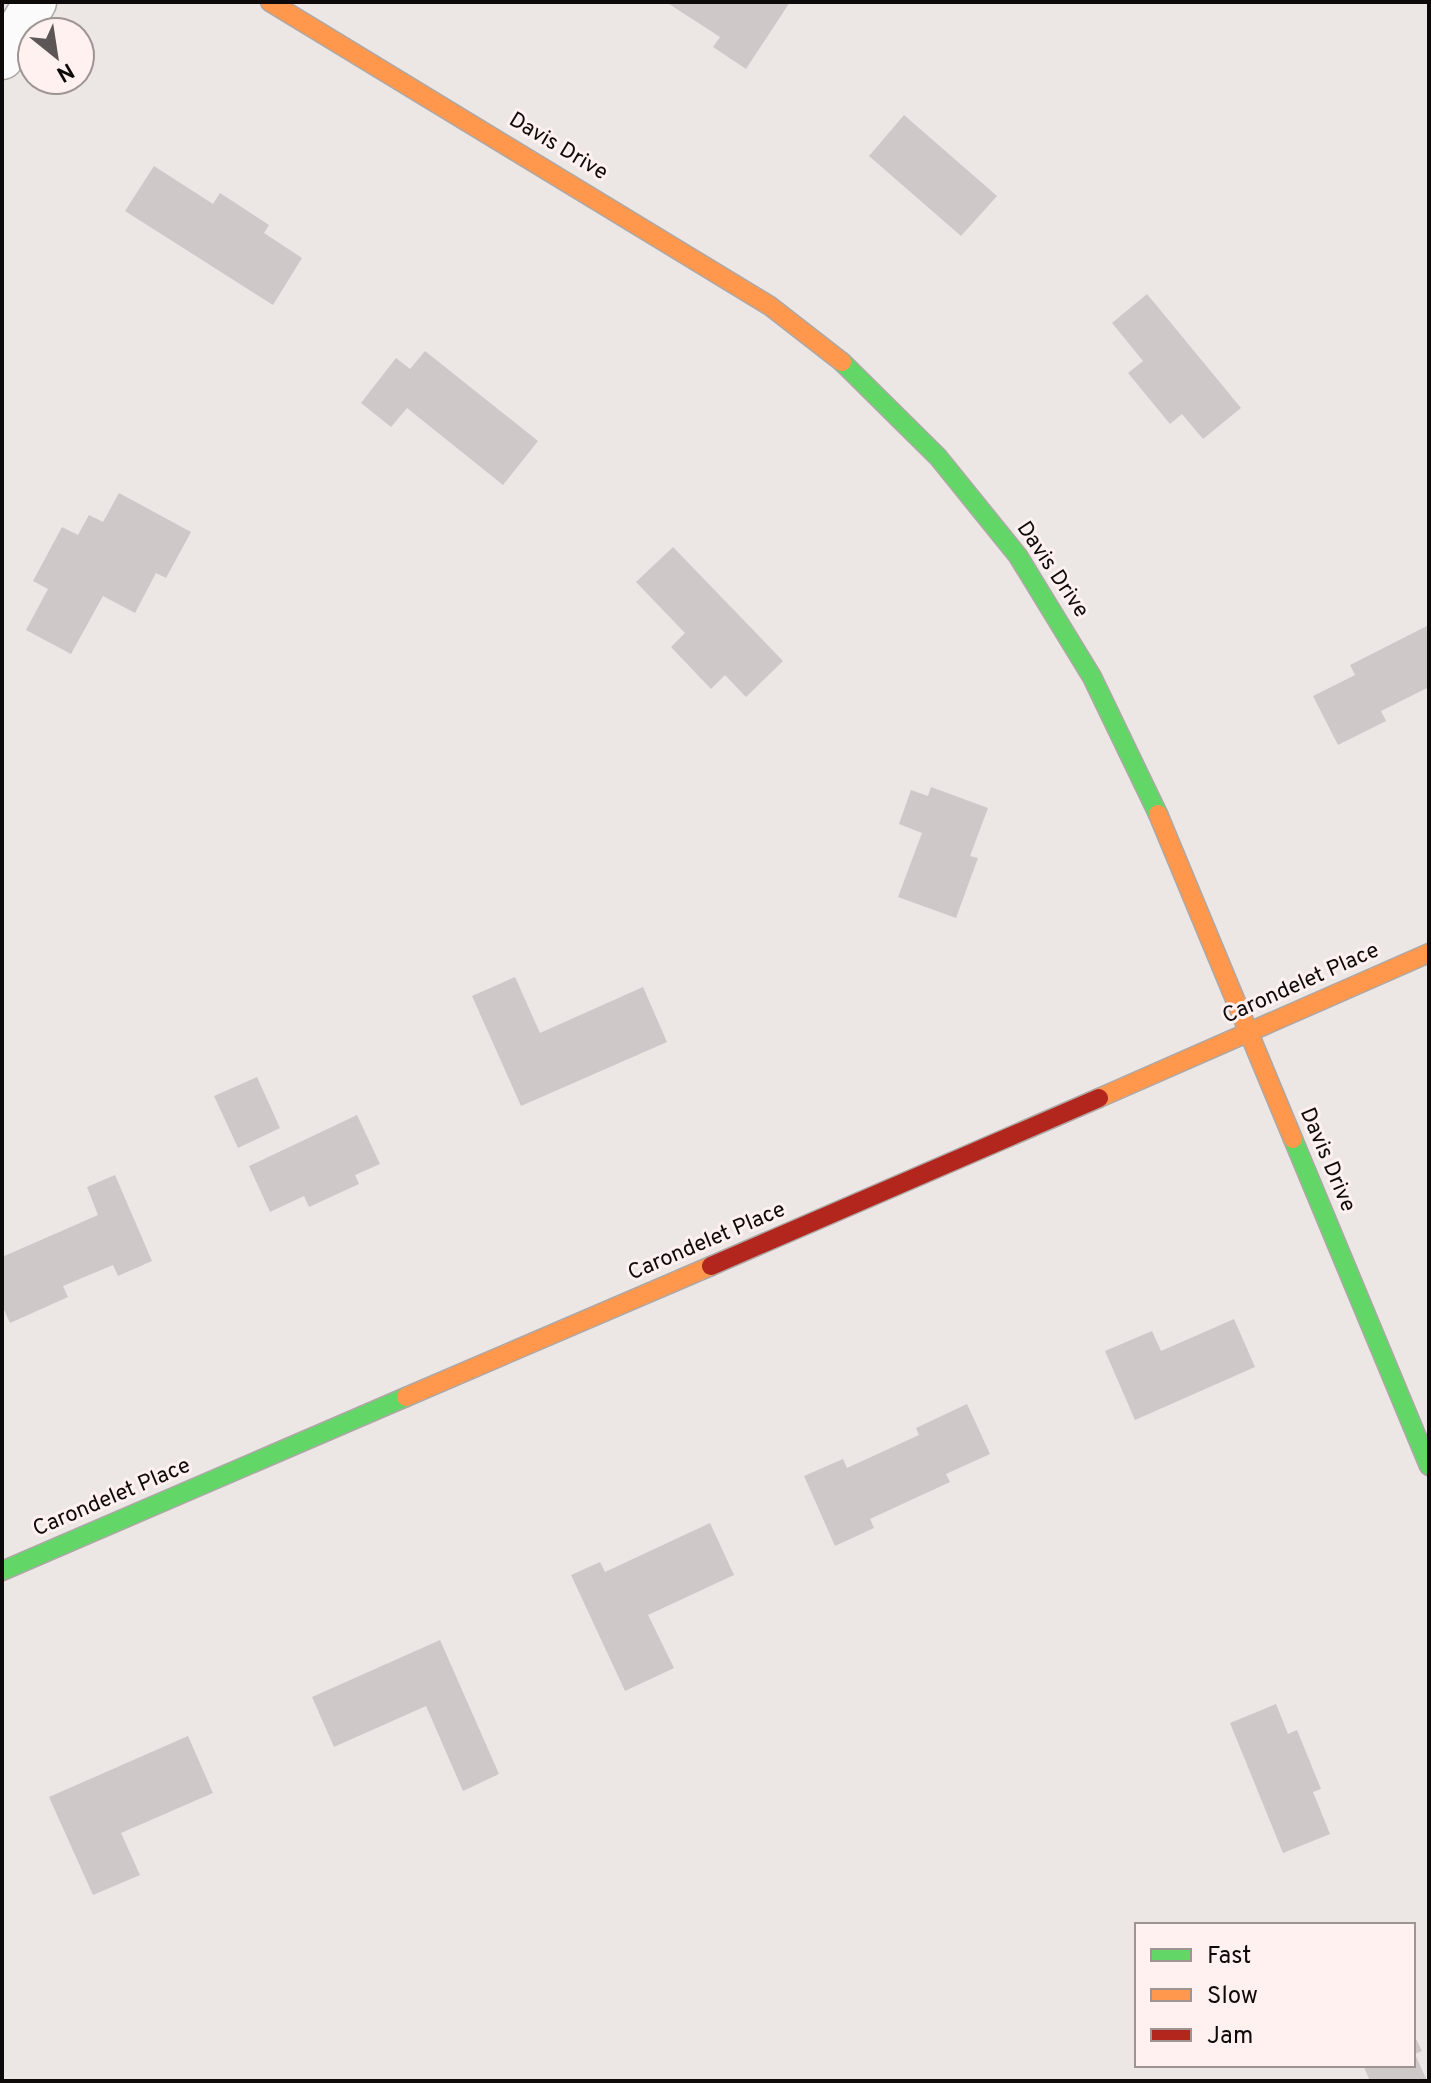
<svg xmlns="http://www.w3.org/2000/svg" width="1431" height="2083" font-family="Overpass,sans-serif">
<rect width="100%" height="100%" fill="#ece6e4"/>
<!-- building -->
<path fill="#cec9c8" d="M666,2H790L746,69L713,47L720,37Z
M904,115L997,196L961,236L869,156Z
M154,166L213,204L220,193L269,225L264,233L302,258L273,305L125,211Z
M1147,294L1241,408L1203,439L1182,414L1170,424L1128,373L1143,361L1112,323Z
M425,351L538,441L503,485L407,408L391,427L361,403L396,358L410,369Z
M119,493L191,532L166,578L156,573L135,613L103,596L71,654L26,630L48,589L33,581L62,527L78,535L89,515L103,522Z
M673,547L783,661L746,697L725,675L711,689L671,647L685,633L636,582Z
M1429,625V687L1381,711L1386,721L1338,745L1313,696L1355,675L1350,665Z
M931,787L988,808L970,856L978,858L956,918L898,897L922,833L899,824L911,790L928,796Z
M515,977L540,1033L643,987L667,1042L521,1106L472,996Z
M257,1077L280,1128L238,1148L214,1096Z
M357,1115L380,1164L355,1175L359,1184L309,1207L304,1196L270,1212L249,1166Z
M115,1175L152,1261L118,1276L113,1265L63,1286L68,1297L10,1323L2,1305V1257L98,1215L87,1187Z
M1234,1319L1255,1367L1135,1420L1105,1351L1152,1331L1161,1351Z
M967,1404L990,1454L946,1474L950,1482L870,1519L874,1528L835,1546L804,1476L843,1459L847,1468L919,1435L916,1428Z
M710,1523L734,1575L648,1615L674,1668L625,1691L571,1575L600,1562L605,1572Z
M440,1640L499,1774L463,1791L426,1706L334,1747L312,1697Z
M1276,1704L1288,1734L1297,1730L1321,1789L1313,1792L1330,1834L1283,1853L1230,1723Z
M188,1736L213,1793L121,1833L140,1875L93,1895L49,1797Z
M1413,2033L1422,2051L1415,2054L1427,2081H1370L1363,2065H1413Z"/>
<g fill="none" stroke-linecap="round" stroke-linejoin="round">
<defs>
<path id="street" d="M2,58L35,2"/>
<path id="fast" d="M842,362L938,457L1018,556L1092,677L1158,814
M1293,1139L1429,1466
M2,1571L406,1397"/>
<path id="slow" d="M270,2L770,306L842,362
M1158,814L1293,1139
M1099,1098L1429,953
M406,1397L711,1266"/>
<path id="jam" d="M711,1266L1099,1098"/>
</defs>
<!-- street casing -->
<use href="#street" stroke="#ada8a6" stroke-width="45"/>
<!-- fast casing -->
<use href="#fast" stroke="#ada8a6" stroke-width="21"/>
<!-- slow casing -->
<use href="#slow" stroke="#ada8a6" stroke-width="21"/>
<!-- jam casing -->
<use href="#jam" stroke="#ada8a6" stroke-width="21"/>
<!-- street -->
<use href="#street" stroke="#fcfbfb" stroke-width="42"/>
<!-- fast -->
<use href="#fast" stroke="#63d668" stroke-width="18"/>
<!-- slow -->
<use href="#slow" stroke="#ff974d" stroke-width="18"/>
<!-- jam -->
<use href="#jam" stroke="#b3261e" stroke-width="18"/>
</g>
<g text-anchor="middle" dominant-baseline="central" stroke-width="6" stroke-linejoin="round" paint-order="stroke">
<!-- street labels -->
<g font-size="22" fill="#0e0a0a" stroke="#fef1ef">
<text transform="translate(558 147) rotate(31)">Davis Drive</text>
<text transform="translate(1052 570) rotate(56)">Davis Drive</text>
<text transform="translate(1301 984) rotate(-24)">Carondelet Place</text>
<text transform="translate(1327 1160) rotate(67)">Davis Drive</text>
<text transform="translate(707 1242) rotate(-23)">Carondelet Place</text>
<text transform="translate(112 1498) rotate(-23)">Carondelet Place</text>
</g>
</g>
<!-- border -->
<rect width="1431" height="2083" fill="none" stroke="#0e0a0a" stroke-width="8"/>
<!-- legend -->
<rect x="1135" y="1923" width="280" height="144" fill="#fef1ef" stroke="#9e9593" stroke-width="2"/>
<rect x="1151" y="1949" width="40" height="12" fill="#63d668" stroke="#9e9593" stroke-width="2"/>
<text x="1207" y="1963" font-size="24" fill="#0e0a0a">Fast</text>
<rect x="1151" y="1989" width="40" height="12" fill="#ff974d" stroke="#9e9593" stroke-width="2"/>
<text x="1207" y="2003" font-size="24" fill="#0e0a0a">Slow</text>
<rect x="1151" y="2029" width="40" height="12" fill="#b3261e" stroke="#9e9593" stroke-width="2"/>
<text x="1207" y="2043" font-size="24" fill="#0e0a0a">Jam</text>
<!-- north arrow -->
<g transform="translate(56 56) rotate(150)"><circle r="38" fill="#fef1ef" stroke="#9e9593" stroke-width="2"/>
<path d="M0-6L14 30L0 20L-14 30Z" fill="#5c5756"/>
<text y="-12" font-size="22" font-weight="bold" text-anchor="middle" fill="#0e0a0a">N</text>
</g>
</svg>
